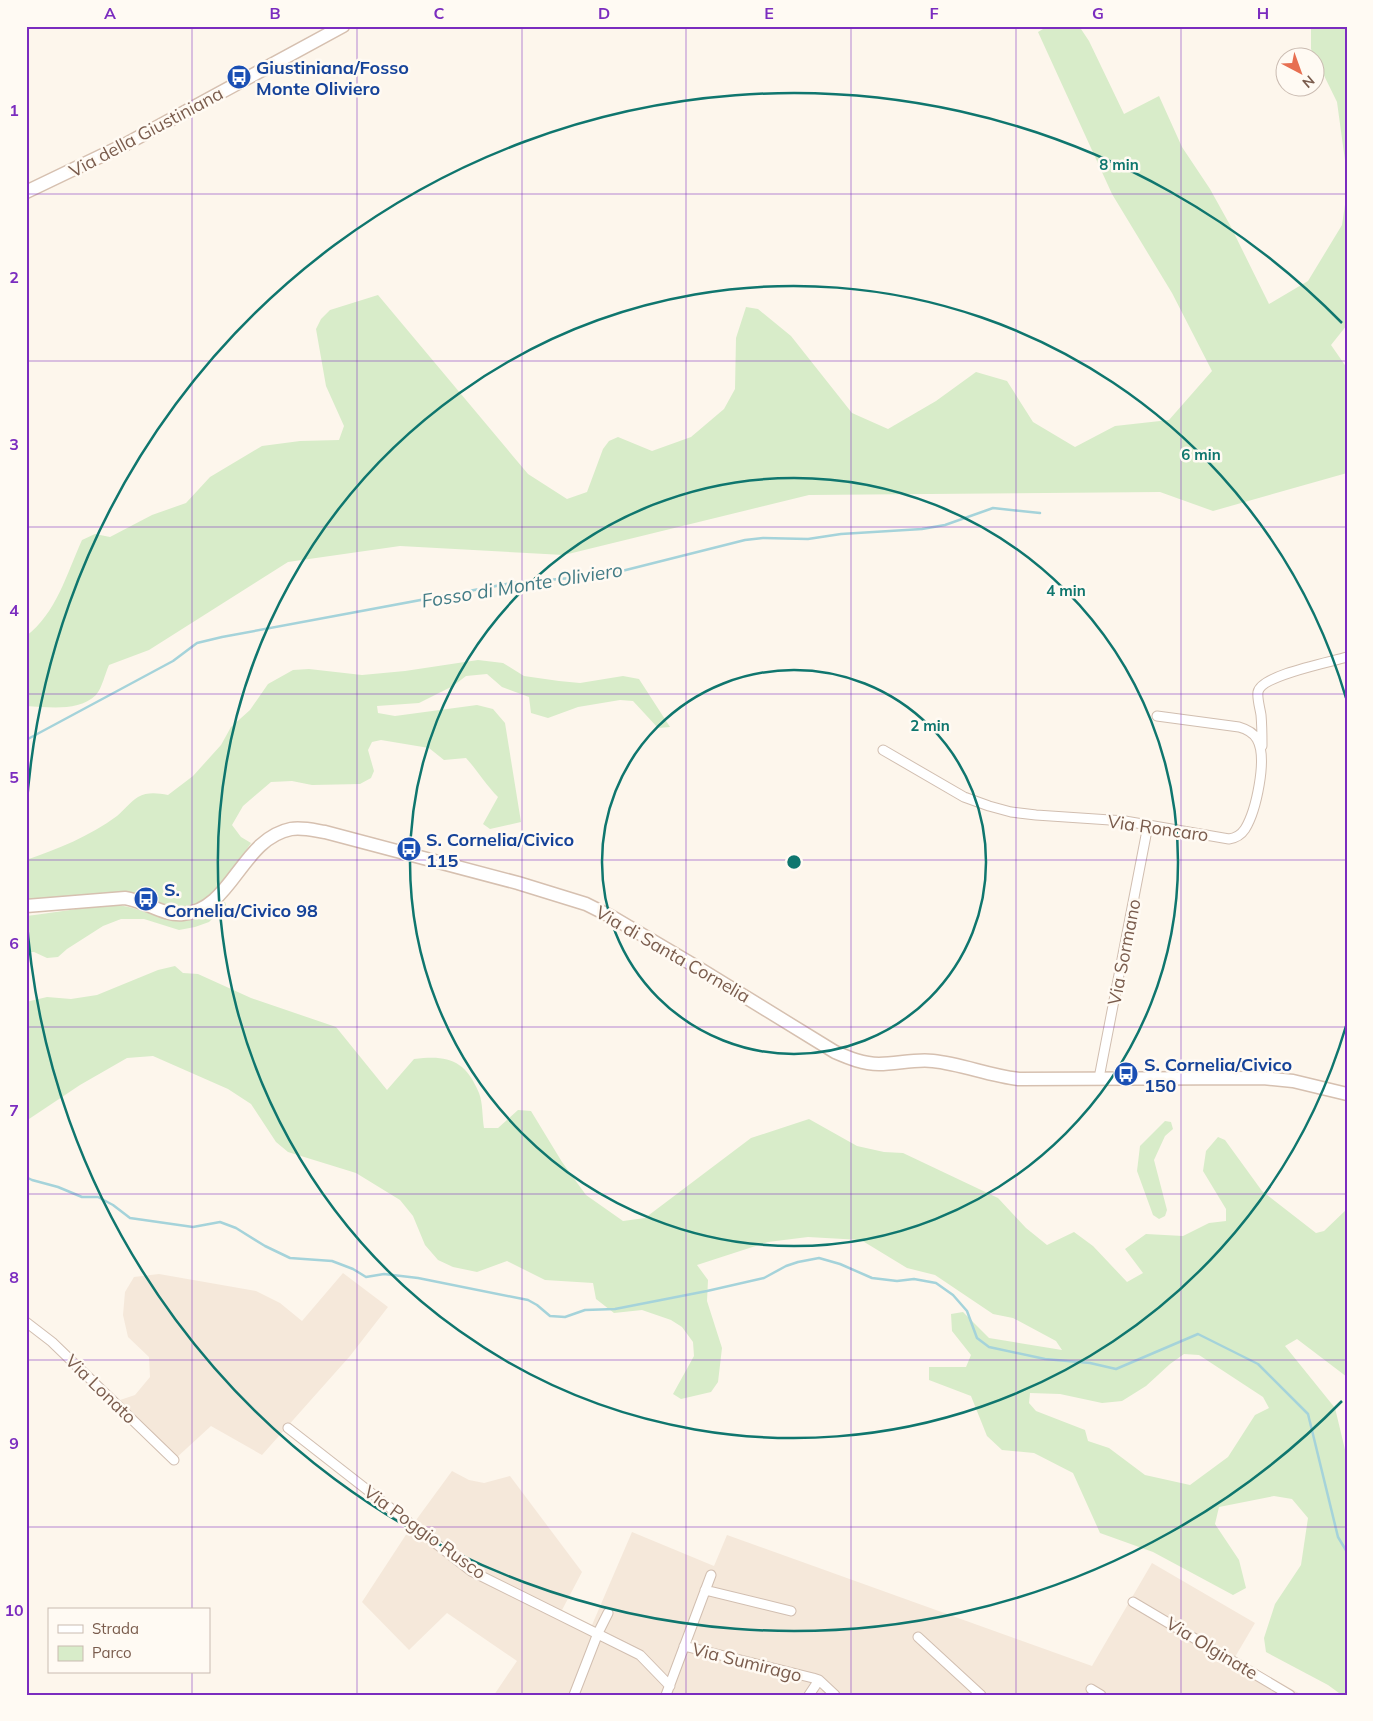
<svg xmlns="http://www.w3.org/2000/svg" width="1373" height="1721" font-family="Mulish,sans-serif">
<rect width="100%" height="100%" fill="#fdf6ec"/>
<!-- residential -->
<path fill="#f5e8da" d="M343,1273L388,1307L350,1356L262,1455L211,1426L175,1459L117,1401L135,1395L150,1377L149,1357L128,1337L123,1315L125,1292L134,1277L159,1274L256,1291L280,1303L302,1321Z
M452,1471L469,1480L484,1483L510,1476L582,1572L562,1610L592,1625L632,1532L714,1566L727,1535L1092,1666L1152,1563L1255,1623L1235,1657L1302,1695H494L517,1661L447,1613L409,1650L362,1602L411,1527Z"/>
<!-- green -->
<path fill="#d8ecc9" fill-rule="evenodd" d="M1048,26H1079L1089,41L1124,114L1159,96L1182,147L1210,189L1230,225L1269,304L1308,281L1342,225L1347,191V325L1331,345L1347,368V473L1213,511L1160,492L809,495L564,555L400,546L288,562L149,650L109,665C105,674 102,688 96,695C78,712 49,707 26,706V636C56,614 67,573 82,540L95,534L110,537L152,515L186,503L210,477L262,446L300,441L339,440L344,426L326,386L316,329L321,319L330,310L378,295L528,474L567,499L587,492L603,449L609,441L618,437L652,451L691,437L724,409L735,389L736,338L746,307L758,309L791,336L852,413L888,429L936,401L976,372L1007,381L1033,422L1075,447L1115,426L1169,420L1212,371L1172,293L1112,194L1038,32Z
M1311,26H1347V175L1337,102L1311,49Z
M478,660L503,663L524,676L559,681L580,683L623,676L639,679L670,727L658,728L633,701L620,700L578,707L548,718L531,713L529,697L502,687L487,674L466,676L453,686L419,703L377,706L378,713L395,716L477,705L493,709L505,723L521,822L490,829L483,824L498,797C486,785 477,770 466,758L444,760L429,748L381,740L372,742L368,750L374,771L371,778L360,784L312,785L292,781L271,782L243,806L232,825L241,837L251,843L221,887L200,903L180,910L144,898L26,901V860C58,849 90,836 117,816C124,810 130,802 138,797C147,792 157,793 168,795L193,776L221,745L231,727L250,710L268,684L293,670L309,669L362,675L405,671Z
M220,902H225L226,905L209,922L195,927L179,930L144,919H121L103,926L67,949L58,957L47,958L34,952H26V916C54,913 83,907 111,905C140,904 167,927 194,919C204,916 212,908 220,902Z
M175,966L183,973L198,974L251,998L336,1027L387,1090L414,1059C447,1055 465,1059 479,1093C483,1103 482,1117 484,1128H498L518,1110L531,1111L562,1162L586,1195L623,1221L645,1218L751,1138L809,1119L857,1146L884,1152L903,1153L998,1198L1026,1228L1047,1245L1074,1232L1093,1246L1127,1282L1143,1273L1125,1249L1146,1234L1183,1236L1209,1223L1226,1221V1209L1203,1171L1206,1151L1218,1137L1225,1140L1262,1191L1316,1233L1324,1231L1347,1209V1377L1297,1339L1285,1346L1335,1408L1347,1458V1695H1340L1339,1693L1328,1685L1266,1652L1264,1638L1275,1604L1301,1565L1308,1518L1292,1499L1274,1496L1219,1507L1215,1524L1239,1560L1246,1588L1233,1595L1153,1552L1100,1533L1073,1473L1034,1453L1002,1450L987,1436L971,1396L929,1380V1367H966L971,1355L952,1331L951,1314L963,1312L989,1338L1062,1350L1056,1341L1013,1318L993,1314L935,1275L907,1268L861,1240L808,1237L768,1242L697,1265L708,1280L707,1301L722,1348L718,1382L711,1392L681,1399L673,1394L694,1356L693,1342L682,1327L671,1320L642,1310L614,1313L596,1299L593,1283L545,1280L507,1261L477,1272L453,1267L438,1260L425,1245L413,1216L400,1200L356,1173L288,1152L276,1142L251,1104L228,1089L153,1056L127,1058L80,1085L26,1121V1002L47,997L71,999L97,995L158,970ZM1184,1354L1199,1355L1263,1397L1269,1408L1255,1415L1228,1457L1190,1485L1145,1475L1109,1448L1088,1441L1085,1430L1036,1411L1029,1403L1030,1393L1060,1394L1102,1403L1122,1401L1146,1386L1170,1364Z
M1165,1121L1171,1122L1173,1129L1165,1136L1154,1160L1167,1210L1165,1216L1159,1219L1153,1215L1137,1171L1140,1146Z"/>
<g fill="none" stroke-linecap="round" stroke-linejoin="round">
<!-- stream -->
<path stroke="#a5d3da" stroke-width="2.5" d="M26,740L173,661L197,643L222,637L512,583L606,575L745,540L763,538L808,539L841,534L922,529L945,525L993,508L1040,513
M26,1177L32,1180L58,1187L82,1197H98L113,1205L130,1218L193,1227L220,1222L236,1228L265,1246L290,1258L332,1261L353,1269L366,1277L384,1274L418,1278L528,1300L537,1305L550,1316L565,1317L585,1310L615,1309L707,1291L764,1278L786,1266L798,1262L819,1258L840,1264L872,1278L897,1281L914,1279L936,1283L953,1295L967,1311L977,1338L989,1347L1045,1359L1090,1363L1116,1369L1198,1334L1258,1364L1308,1414L1338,1537L1347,1552"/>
<defs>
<path id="street" d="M1262,746C1262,736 1262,726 1261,715C1260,708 1257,699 1258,692C1261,675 1331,662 1347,657
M883,750L964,797L989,806L1011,812L1036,815L1125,821L1229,839C1236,838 1241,835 1245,829C1256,811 1268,758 1257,739C1253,732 1246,729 1239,727L1157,716
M1099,1078L1148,825
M26,1322L52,1342L174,1460
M288,1428L471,1571L640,1655L670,1686
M705,1590L791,1611
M1133,1602L1290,1695
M918,1637L981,1695
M684,1646L813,1678L819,1680L835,1695
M1091,1689L1101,1695
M574,1695L598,1633L608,1613
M666,1695L711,1575
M809,1695L819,1680"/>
<path id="secondary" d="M26,192L126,144L343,26
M26,906L125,898C145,901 164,916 183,914C232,910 241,839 291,829C302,827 313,830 325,832L518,883L586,904L612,917L695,966L835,1052C849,1058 863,1064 879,1064C897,1064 914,1059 933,1061C962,1064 990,1076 1019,1079L1263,1078L1293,1081L1347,1094"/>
</defs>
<!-- street casing -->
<use href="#street" stroke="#d1beb0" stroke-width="11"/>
<!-- secondary casing -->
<use href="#secondary" stroke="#d6c0b0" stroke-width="15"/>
<!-- street -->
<use href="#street" stroke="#fff" stroke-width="9"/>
<!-- secondary -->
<use href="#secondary" stroke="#fff" stroke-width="12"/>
</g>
<!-- grid -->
<path fill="none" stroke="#7b2cbf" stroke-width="1" stroke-opacity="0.55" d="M192,26V1610M357,26V1695M522,26V1695M686,26V1695M851,26V1695M1016,26V1695M1181,26V1695M26,194H1347M26,361H1347M26,527H1347M26,694H1347M26,860H1347M26,1027H1347M26,1194H1347M26,1360H1347M26,1527H1347M192,1672V1695"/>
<!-- distance rings -->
<g fill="none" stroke="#0f766e" stroke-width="2.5">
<circle cx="794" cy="862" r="192"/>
<circle cx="794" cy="862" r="384"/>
<path d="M1346 1026A576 576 0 1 1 1346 698"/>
<path d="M1342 1401A769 769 0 0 1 26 909M26 815A769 769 0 0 1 1342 323"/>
</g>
<!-- icons -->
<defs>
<symbol id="bus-disc" viewBox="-11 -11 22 22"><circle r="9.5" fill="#1a4fb4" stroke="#fffaf3"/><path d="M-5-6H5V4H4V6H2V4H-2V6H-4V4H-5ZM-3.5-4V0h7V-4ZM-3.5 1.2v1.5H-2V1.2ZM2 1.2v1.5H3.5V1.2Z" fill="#fff"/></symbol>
</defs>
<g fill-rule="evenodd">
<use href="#bus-disc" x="225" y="63" width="28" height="28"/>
<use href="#bus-disc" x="395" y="835" width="28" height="28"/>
<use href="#bus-disc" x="132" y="885" width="28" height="28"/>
<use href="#bus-disc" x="1112" y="1060" width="28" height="28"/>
</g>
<g text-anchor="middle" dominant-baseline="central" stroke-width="5" stroke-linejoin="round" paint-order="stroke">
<!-- transit labels -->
<g font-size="18" font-weight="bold" fill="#164399" stroke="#fffaf3" text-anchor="start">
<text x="256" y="67">Giustiniana/Fosso<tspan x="256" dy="21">Monte Oliviero</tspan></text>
<text x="426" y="839">S. Cornelia/Civico<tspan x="426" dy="21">115</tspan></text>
<text x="164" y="889">S.<tspan x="164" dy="21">Cornelia/Civico 98</tspan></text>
<text x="1144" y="1064">S. Cornelia/Civico<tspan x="1144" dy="21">150</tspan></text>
</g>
<!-- street labels -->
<g font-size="18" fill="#7a5c4d" stroke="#fffaf3">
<text transform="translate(146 132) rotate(-28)">Via della Giustiniana</text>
<text transform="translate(1158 828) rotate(8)">Via Roncaro</text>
<text transform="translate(1124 952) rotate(-79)">Via Sormano</text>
<text transform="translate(673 954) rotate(30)">Via di Santa Cornelia</text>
<text transform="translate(101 1389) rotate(44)">Via Lonato</text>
<text transform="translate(425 1532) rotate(36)">Via Poggio Rusco</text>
<text transform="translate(1212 1648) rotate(31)">Via Olginate</text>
<text transform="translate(747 1662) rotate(14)">Via Sumirago</text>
</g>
<!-- water labels -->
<g font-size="19" font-style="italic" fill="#437c86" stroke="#fffaf3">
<text transform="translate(522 585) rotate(-9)">Fosso di Monte Oliviero</text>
</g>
</g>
<circle cx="794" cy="862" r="8" fill="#0f766e" stroke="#fffaf3" stroke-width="2.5"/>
<g font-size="15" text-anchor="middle" font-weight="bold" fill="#0f766e" stroke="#fffaf3" stroke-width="5" stroke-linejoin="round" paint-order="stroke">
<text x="1119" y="170">8 min</text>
<text x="1201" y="460">6 min</text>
<text x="1066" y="596">4 min</text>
<text x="930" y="731">2 min</text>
</g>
<!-- border -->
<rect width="1373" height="1721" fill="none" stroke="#fffaf3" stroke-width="55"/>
<!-- legend -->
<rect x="48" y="1608" width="162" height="65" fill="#fffaf3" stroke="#cabbb1"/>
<rect x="58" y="1625" width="25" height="8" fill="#ffffff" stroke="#cabbb1"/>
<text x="92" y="1634" font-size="15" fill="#7a5c4d">Strada</text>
<rect x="58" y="1646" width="25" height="15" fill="#d8ecc9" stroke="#cabbb1"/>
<text x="92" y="1658" font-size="15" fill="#7a5c4d">Parco</text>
<!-- north arrow -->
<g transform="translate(1300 72) rotate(139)"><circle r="24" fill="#fffaf3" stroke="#cabbb1"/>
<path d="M0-4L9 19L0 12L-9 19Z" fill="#e76f51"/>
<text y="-8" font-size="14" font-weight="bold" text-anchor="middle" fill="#7a5c4d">N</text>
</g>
<rect x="28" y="28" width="1318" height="1666" fill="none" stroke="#7b2cbf" stroke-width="2"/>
<g font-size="16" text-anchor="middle" font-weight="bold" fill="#7b2cbf">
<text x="110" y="19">A</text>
<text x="275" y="19">B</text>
<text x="439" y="19">C</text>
<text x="604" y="19">D</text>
<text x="769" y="19">E</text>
<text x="934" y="19">F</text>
<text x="1098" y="19">G</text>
<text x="1263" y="19">H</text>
<text x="14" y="116">1</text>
<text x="14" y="283">2</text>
<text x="14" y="450">3</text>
<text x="14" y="616">4</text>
<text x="14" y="783">5</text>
<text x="14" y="949">6</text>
<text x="14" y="1116">7</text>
<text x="14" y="1283">8</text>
<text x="14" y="1449">9</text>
<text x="14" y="1616">10</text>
</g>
</svg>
